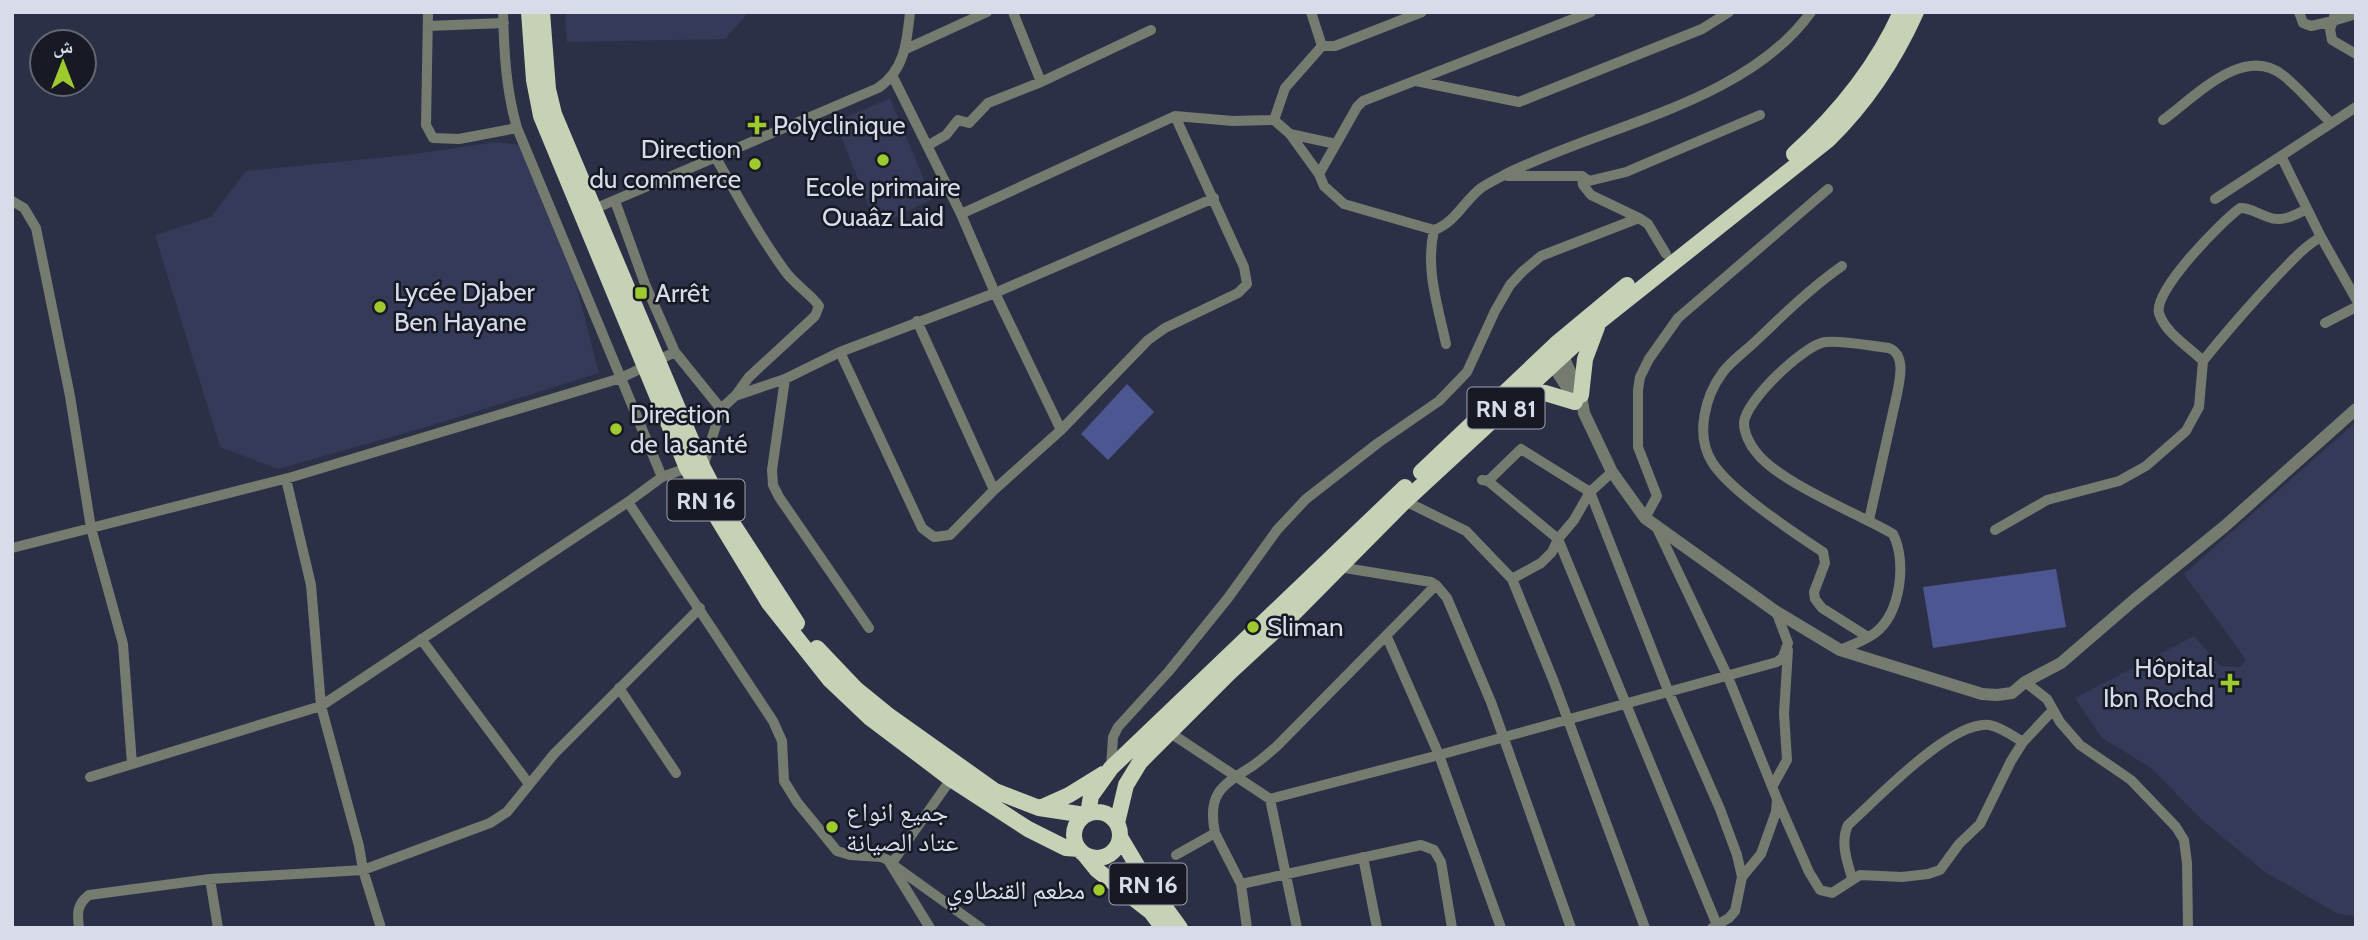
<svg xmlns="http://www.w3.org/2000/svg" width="2368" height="940" font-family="Cabin,'Noto Naskh Arabic',sans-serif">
<rect width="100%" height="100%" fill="#2c3047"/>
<!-- built -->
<path fill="#343a57" d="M565,12H749L725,39L567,42Z
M890,98L932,199L877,226L835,122Z
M496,142L522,145L565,242L599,373L423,428L278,469L220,447L155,235L211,217L246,171L408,155Z
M2356,422V916L2338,914L2265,872L2203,821L2151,768L2102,738L2075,698L2194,636L2220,666L2240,667L2246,660L2184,574Z"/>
<!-- green -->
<path fill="#4c5690" d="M1127,384L1154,412L1108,460L1081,434Z
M2056,569L2066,627L1933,648L1923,587Z"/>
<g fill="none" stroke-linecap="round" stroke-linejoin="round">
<!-- minor -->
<path stroke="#767b6f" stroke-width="10" d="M428,12L426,125L433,138L459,139L517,128
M503,12C504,52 506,90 517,128L662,477
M1013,12L1041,82
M2299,12L2303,23L2311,26L2333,21L2335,12
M2356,14L2333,21L2330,29L2332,40L2356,54
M428,26L504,23
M1322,46H1335L1422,12
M906,49L987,12
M892,75L961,214
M1416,81L1519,102L1702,29L1729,12
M1274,120L1285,88L1322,46L1311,12
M2163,120C2195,97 2244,43 2284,76C2301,90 2315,107 2330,122
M1290,134L1336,144
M927,146L946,135L958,120L969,123L988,103L1041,82L1151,30
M2281,156L2321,237L2356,299
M716,158C738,197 759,235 785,271C794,284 813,296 819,306L815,316L749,377L736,395
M1319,174L1357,107L1363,101L1591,12
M1507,176H1582L1589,181L1626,172L1760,115
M1582,176L1583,185L1591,195L1639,218L1648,224L1666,254
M2215,199L2356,107
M12,201L24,208L36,228L70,396L91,528L123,644L132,764
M594,209L878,88C905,70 907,41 910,12
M1434,230C1425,269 1438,306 1446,344
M1842,266C1812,287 1785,313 1758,339C1747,350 1732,360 1723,372C1705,396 1695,435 1712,462C1730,491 1793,532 1823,552L1825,563L1814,592L1815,599L1822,608L1868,637
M917,321L994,490
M2325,323L2356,307
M675,352L721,409
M840,352L922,528L934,537L950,535L994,490L1061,430L1148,340L1165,328L1238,293L1247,284L1244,267L1175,116
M2203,361C2226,332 2250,305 2276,277C2290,263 2303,247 2321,237
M785,379L772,470L773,485L779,497L869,628
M1061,430L995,293L961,214L1175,116L1233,121L1274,120L1290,134L1319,174L1324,186L1344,204L1434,230C1455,223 1464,201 1481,188C1488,183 1497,179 1504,175C1601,126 1746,103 1811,12
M703,467L721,409L735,396L785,379L840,352L995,293L1214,198
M687,468L662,477L628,502L773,721L782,741L784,781L797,802L837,851L850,855L881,857L888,860L930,928
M286,479L311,585L321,706L359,846L363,870L381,928
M1482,480L1488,481L1558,539L1717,925
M1488,481L1521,449L1590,492L1669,693L1720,809L1737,855L1742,877L1735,911L1729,918L1712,928
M1405,501L1466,531L1512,579L1554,682L1645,928
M1645,518L1657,496L1638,447V390L1640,377L1649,359L1678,318L1828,189
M1657,528L1728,677L1777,799L1776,812L1761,854L1742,877
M1995,530L2047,500L2119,481L2146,466L2186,431L2193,418L2199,407L2203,361C2189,347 2165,333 2159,313C2153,291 2221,222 2240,208C2251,208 2258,214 2268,217C2282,223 2294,215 2307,209
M12,548L292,477L621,378L675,352L645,284L615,201
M1339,567L1431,582L1436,585L1447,598L1491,702L1571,928
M1512,579L1541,563L1552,552L1558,539L1574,520L1590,492L1612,472
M1387,637L1439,755L1501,928
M421,639L529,784
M1840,650C1852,645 1866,640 1875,633C1901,613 1907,561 1893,534C1859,514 1778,482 1756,452C1750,445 1744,433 1744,423C1745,401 1804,345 1825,342C1843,340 1870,346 1889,348C1906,355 1900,379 1897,394L1869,520
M2025,682L2047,699L2060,722L2080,745L2131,780L2176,827L2184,840L2187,863L2188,928
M619,688L676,773
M1169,732L1270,799L1439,755L1777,662L1783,657L1788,643L1776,611
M1111,768L1113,737L1118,727L1169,671L1228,598L1277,530L1306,499L1378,443L1439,401L1467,372L1495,311L1510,285L1523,271L1541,256L1639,218
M90,777L321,706L628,502
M1772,787L1787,760L1784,713L1788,650
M1270,799L1297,928
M1777,799L1809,872L1820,890L1832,893L1860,875L1902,877L1928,874L1940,870L1959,844L1980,824L2011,761L2023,742L2053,710
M1215,833L1241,884L1247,928
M1176,855L1215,833C1207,794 1221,786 1251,767C1260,761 1269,753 1277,746L1436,585
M1363,857L1377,928
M892,863L951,779
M896,867L981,928
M1852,878C1847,861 1840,842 1848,825C1877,799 1950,721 1989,725C2001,727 2013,736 2023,742
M210,879L218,928
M1241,884L1421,845L1434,850L1441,862L1452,928
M79,928C77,913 77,904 89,895L210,879L363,870L490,823L507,812L554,754L700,608"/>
<!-- tertiary -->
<path stroke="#767b6f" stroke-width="12" d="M1560,350L1581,395L1584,413L1612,472L1645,518L1775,611L1840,650L1982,694L1997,695L2012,693L2025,682L2061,663L2134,600L2225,526L2356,409
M1548,358L1578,404"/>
<!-- trunk -->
<path stroke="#c6d1b6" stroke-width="16" d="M529,12L534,80L541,116L687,468L769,603L830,680L869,717L951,779L1028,829L1066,848L1079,849
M542,12L548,89L554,114L703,468L729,518L797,623
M1794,154C1839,113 1876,68 1901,12
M1524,391L1545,393L1575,402
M1581,395L1585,359L1597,327
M1421,472L1556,344L1627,285
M817,648L856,689L888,715L995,791L1039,808L1085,815
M1040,808L1069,795L1103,774
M1074 835a23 23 0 1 1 46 0a23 23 0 1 1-46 0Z
M1088,814L1091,796L1111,768L1405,487
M1117,823L1126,785L1140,762L1229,673L1292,615L1405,501L1599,322L1828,140C1866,103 1894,61 1916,12
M1120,837L1148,884L1180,928
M1084,854L1097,870L1151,912L1163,928"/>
</g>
<!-- markers -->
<g fill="#9eca2e" stroke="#171924" stroke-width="2.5">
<path d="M753.5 114.5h7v7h7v7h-7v7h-7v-7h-7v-7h7z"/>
<circle cx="883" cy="160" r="7"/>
<circle cx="755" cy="164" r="7"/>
<rect x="634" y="286" width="14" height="14" rx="3.5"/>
<circle cx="380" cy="307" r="7"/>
<circle cx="616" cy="429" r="7"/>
<circle cx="1253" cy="627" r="7"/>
<path d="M2226.5 672.5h7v7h7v7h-7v7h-7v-7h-7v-7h7z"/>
<circle cx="832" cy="827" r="7"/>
<circle cx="1099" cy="890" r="7"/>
</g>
<g text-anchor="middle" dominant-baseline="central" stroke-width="5" stroke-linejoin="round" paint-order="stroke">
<!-- shield labels -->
<g fill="#171924" stroke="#9ea1af" stroke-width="2">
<rect x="1467.5" y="387.5" width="77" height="41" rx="5"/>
<rect x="667.5" y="479.5" width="77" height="41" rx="5"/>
<rect x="1109.5" y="863.5" width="77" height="41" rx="5"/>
</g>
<g font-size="24" font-weight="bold" fill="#d8dbea">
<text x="1506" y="408">RN 81</text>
<text x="706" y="500">RN 16</text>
<text x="1148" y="884">RN 16</text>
</g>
<!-- poi labels -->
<g font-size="26" fill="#d8dbea" stroke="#171924" text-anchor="start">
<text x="773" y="125">Polyclinique</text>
<text x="741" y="149" text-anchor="end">Direction<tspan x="741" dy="30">du commerce</tspan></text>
<text x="883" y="187" text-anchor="middle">Ecole primaire<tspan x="883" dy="30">Ouaâz Laid</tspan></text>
<text x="394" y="292">Lycée Djaber<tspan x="394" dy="30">Ben Hayane</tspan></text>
<text x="655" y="293">Arrêt</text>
<text x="630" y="414">Direction<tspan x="630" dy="30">de la santé</tspan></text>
<text x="1267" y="627">Sliman</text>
<text x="2214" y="668" text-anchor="end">Hôpital<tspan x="2214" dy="30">Ibn Rochd</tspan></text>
<text x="846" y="812">جميع انواع<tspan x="846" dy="30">عتاد الصيانة</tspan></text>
<text x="1085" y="890" text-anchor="end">مطعم القنطاوي</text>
</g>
</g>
<!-- border -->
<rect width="2368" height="940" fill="none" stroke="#d8dbea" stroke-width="28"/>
<!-- north arrow -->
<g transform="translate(63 63)"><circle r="33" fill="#171924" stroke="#646773" stroke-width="2"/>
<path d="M0-5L12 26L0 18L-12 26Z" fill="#9eca2e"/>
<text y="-10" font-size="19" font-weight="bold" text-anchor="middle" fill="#d8dbea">ش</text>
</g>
</svg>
